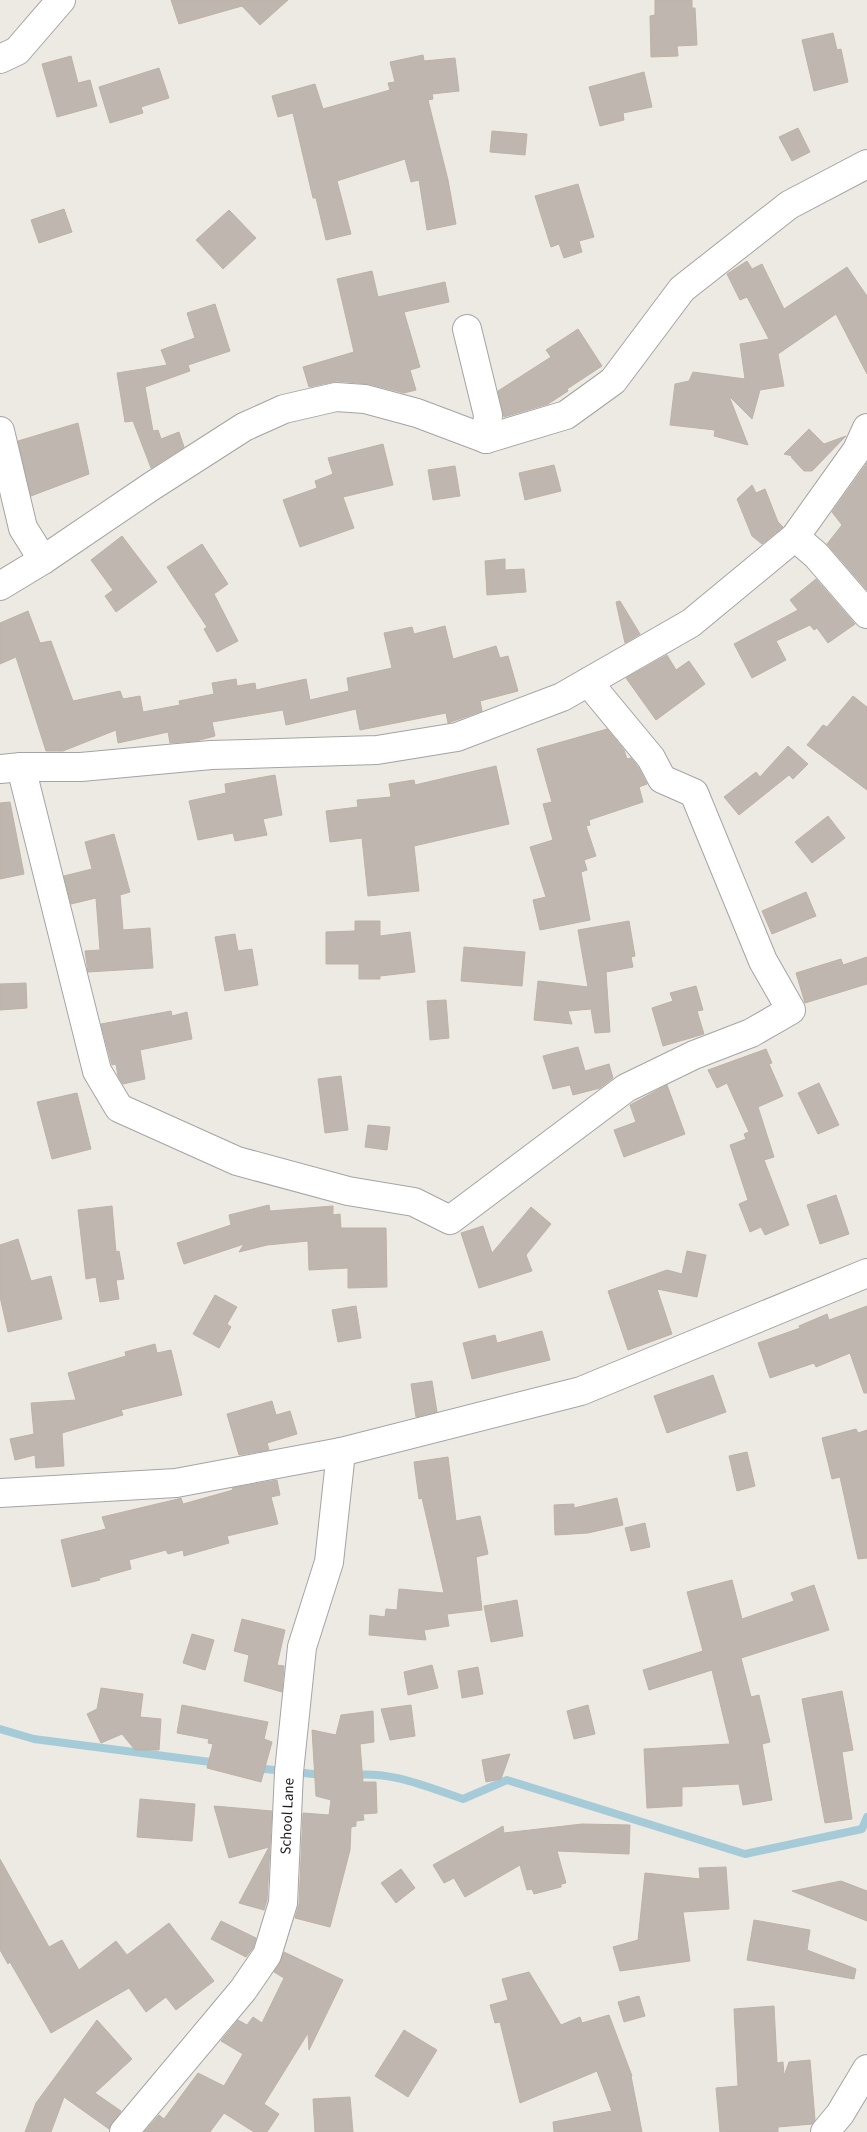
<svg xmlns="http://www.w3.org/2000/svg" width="867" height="2132" font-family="'Source Sans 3',sans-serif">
<rect width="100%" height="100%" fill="#edeae3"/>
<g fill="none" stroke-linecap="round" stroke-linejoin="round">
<!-- stream -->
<path stroke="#a5cbd9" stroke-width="8" d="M0,1729L34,1739L218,1763
M255,1768L323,1775
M354,1775C392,1771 427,1787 463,1799L507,1780L745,1854L862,1829L867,1817"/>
</g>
<!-- building -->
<path fill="#beb6af" stroke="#beb2a6" d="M171,0H288L260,25L242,6L179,24Z
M655,0H692V8H695L697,45L677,46L678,56L651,57L650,16L655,15Z
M833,33L837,50L841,49L848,82L814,91L802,40Z
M423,55L424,61L455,58L459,91L432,94L433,99L428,100L448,180L456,224L427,230L419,180L411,182L405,159L337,181L351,234L326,240L316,198H313L293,113L278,117L272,96L315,84L323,109L390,90L388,83L395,82L390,62Z
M71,56L78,83L90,80L97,106L57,117L42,64Z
M159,68L169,98L141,107L143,113L110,123L99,87Z
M644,72L652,107L623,113L624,120L600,126L589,87Z
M798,128L810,152L792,161L779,137Z
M492,131L527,134L525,155L490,152Z
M578,184L594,237L579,241L582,252L564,258L559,244L551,247L535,196Z
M64,209L72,232L39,243L31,220Z
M229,210L256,238L223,269L196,240Z
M747,261L752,269L762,264L784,309L847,267L867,296V374L836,314L778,354L784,386L760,390L752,419L729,396L748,445L714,436L715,430L670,425L675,384L689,381L693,372L745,379L740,344L769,339L747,297L740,300L727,274Z
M372,271L378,297L445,282L449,302L404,312L420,367L410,370L416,390L404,393L369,384L337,381L309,387L303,367L354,352L337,279Z
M215,304L230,351L188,365L190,371L145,387L153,431L158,430L161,439L179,432L184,447L151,468L133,421L125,422L117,373L167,365L161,350L195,338L187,313Z
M578,329L602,366L567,389L568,391L548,404L504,417L498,391L551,357L546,350Z
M78,423L89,474L31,496L18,441Z
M809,429L824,444L846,436L812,471H804L791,457L793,456L784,454Z
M383,444L393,485L343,497L354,528L300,547L283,500L317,488L315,481L333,474L328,458Z
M867,463V590L827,544L842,525L832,512Z
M554,465L561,491L525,500L519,473Z
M455,466L460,496L433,500L428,470Z
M752,485L756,493L765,489L778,522L783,527L762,544L752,536L737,499Z
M122,536L157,582L116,612L105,596L113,590L91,560Z
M202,544L228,584L214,594L238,641L217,652L204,629L207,627L167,567Z
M505,559V570L524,569L526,592L487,595L485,561Z
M816,579L855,624L828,643L817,628L814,630L810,625L776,641L786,660L752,678L734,644L798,610L790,600Z
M620,601L640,634L625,643L616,602Z
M28,611L40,643L51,641L73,701L120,691L123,699L140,696L143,712L180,705L179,701L214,694L212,683L236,679L237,686L255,683L256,690L306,679L310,700L349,691L347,678L392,668L384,633L412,627L414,634L445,626L453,659L496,646L500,658L508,656L518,691L480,701L482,711L448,723L446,713L360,730L356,709L286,725L283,710L212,722L215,736L196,741L170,743L168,732L118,743L116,730L63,751H46L16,657L0,664V623Z
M667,655L676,670L689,661L705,684L656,720L626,678Z
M853,696L867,707V790L807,745L823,725L827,727Z
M607,729L624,750L627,759L631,758L638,767L647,784L639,787L643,802L589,820L590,825L586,826L596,856L584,860L587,870L581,872L590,920L540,930L533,900L546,897L530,847L553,840L543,804L552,802L537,749Z
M788,746L808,764L793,779L789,775L739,815L724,797L756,772L760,777Z
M496,766L509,824L414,846L419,891L368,896L362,838L330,842L326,811L358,807L357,800L391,797L389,784L414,780L415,785Z
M275,775L282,815L263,819L267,835L235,841L233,833L198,840L189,801L226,793L225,784Z
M10,802L24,874L0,879V803Z
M828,816L845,838L812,863L795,842Z
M114,834L130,892L120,895L123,930L150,928L153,968L88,972L85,951L100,950L96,898L71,904L64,876L92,869L85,842Z
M806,892L816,916L772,934L762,911Z
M355,921H380V936L410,932L415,972L380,976V979H359V964H326V932L355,931Z
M629,921L635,956L631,957L633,967L606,972L610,1032L595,1033L591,1009L568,1011L572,1024L534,1020L538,981L588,987L578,930Z
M235,934L238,951L252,949L258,985L225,991L215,937Z
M464,947L525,952L522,986L461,981Z
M867,957V984L805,1003L796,973L841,959L843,965Z
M26,983L27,1008L0,1010V984Z
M696,986L703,1010L697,1011L704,1034L663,1046L652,1008L673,1001L670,993Z
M446,1000L449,1038L430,1040L427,1001Z
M171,1011L172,1016L187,1012L192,1039L140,1050L145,1079L123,1084L118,1076L116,1064L112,1065L101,1024Z
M578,1047L585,1071L609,1064L613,1078L600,1088L573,1095L570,1085L553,1089L543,1056Z
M766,1049L772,1063L769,1064L783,1096L758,1107L774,1157L764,1160L789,1225L765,1235L761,1227L750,1232L739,1204L748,1200L730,1145L746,1139L744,1134L749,1132L727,1083L717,1088L708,1070Z
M341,1076L348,1130L325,1133L318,1079Z
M819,1083L839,1125L818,1134L798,1093Z
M667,1085L685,1134L624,1157L614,1130L636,1122L630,1105Z
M77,1093L91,1149L52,1159L37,1102Z
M368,1125L390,1127L387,1150L365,1147Z
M836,1195L849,1234L820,1244L807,1205Z
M269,1205L270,1211L333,1206V1215L340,1214L341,1228H386L387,1287L348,1288V1268L309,1270L308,1241L267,1245L239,1252L244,1244L184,1264L177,1243L231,1225L229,1215Z
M112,1206L116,1252L119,1251L124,1279L116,1280L119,1299L100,1302L96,1277L86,1279L78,1210Z
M531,1207L551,1224L526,1255L532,1271L479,1288L461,1233L483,1226L492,1253Z
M18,1239L31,1281L51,1276L62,1319L8,1332L0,1297V1245Z
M687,1251L706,1255L697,1297L657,1289L672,1334L628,1350L608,1291L667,1270L682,1274Z
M215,1295L237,1307L227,1324L231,1327L219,1348L193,1334Z
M356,1306L361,1338L338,1342L332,1310Z
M867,1306V1393H864L850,1353L816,1367L814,1363L770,1378L758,1343L800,1328L799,1326L827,1314L829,1320Z
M542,1331L550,1360L472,1379L463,1343L495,1335L497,1343Z
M155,1344L157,1353L171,1350L182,1395L121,1410L123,1415L62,1433L64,1466L36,1468L35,1455L15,1460L10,1439L34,1434L31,1403L76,1400L68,1373L126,1356L125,1352Z
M713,1375L726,1412L667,1433L654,1396Z
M432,1381L437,1412L416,1417L411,1384Z
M272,1401L276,1415L290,1411L297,1434L267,1443L269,1450L239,1455L227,1414Z
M856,1429L858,1433L867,1430V1558L858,1559L840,1477L832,1479L822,1438Z
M747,1452L755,1486L737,1491L729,1456Z
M448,1457L456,1521L480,1516L488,1554L476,1557L482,1610L447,1614L449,1626L424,1630L426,1640L369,1635L370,1615L385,1617L386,1609L397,1610L399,1589L444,1593L422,1498L419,1499L414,1462Z
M277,1480L280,1495L271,1497L278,1524L227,1536L229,1543L184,1556L183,1550L168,1554L166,1550L129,1560L131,1569L99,1578L100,1580L72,1587L61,1540L106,1529L102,1517L178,1499L181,1498L183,1504L233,1490L232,1488Z
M617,1498L623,1525L588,1533L555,1535L554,1505L574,1504V1508Z
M645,1523L650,1547L631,1551L625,1528Z
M732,1580L742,1619L794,1601L791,1593L814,1585L829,1630L741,1658L751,1697L759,1695L770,1742L762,1744L772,1800L743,1805L739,1784L682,1787V1806L647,1808L644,1749L730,1744L712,1670L649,1690L643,1670L703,1651L687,1592Z
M517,1600L523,1636L491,1642L484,1606Z
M242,1619L285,1630L277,1665L284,1666L282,1692L244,1681L249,1655L234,1651Z
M192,1634L214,1640L205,1670L183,1663Z
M432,1665L438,1688L408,1695L404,1672Z
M478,1667L483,1694L462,1698L458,1671Z
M101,1688L143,1694L140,1717L161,1719L159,1750H135L122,1734L101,1743L87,1714L97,1709Z
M842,1691L853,1750L842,1752L852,1819L825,1823L802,1699Z
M182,1705L268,1722L264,1739L272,1742L261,1782L207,1768L213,1744L208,1743L209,1739L177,1733Z
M411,1705L415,1736L390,1740L381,1709Z
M588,1705L595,1734L574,1739L567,1711Z
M373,1711L374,1742L360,1744L363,1782H376L377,1813L363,1814L364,1820L356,1821V1826L351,1827L350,1850L330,1927L295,1918L299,1904L303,1813L329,1815L331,1800L316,1796L312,1730L336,1735L341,1715Z
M510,1754L501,1779L486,1782L482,1760Z
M140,1799L195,1804L192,1841L137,1837Z
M214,1806L272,1811L267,1900L264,1910L239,1903L269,1847L229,1858Z
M582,1824L630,1825L629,1854L557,1851L566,1883L561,1884V1887L534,1894L532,1889L527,1890L520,1865L465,1897L454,1878L444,1883L433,1865L503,1826L504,1833Z
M0,1859L49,1947L62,1940L79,1970L116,1941L127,1955L169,1923L214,1981L176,2010L166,1997L146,2012L129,1988L51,2033L10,1962L8,1964L0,1950Z
M726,1867L729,1909L683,1912L690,1961L620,1971L613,1947L638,1940L645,1873L700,1879L699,1868Z
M401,1869L415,1888L396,1903L381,1883Z
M841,1881L867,1891V1921L792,1891Z
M754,1920L810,1930L807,1950L856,1969L854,1979L747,1960Z
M221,1921L256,1938L253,1948L246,1957L211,1939Z
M284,1952L343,1980L309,2050L308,2033L264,2104L279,2114L267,2132H254L224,2113L210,2132H144L159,2115L164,2119L198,2073L224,2086L243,2054L221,2041L238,2020L247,2025L253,2017L262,2023L284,1978L274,1972Z
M529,1972L561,2025L580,2017L582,2023L609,2015L632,2076H631L642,2132H554L553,2122L612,2111L597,2071L520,2103L500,2022L495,2023L490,2005L508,2000L502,1979Z
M639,1996L645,2016L624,2022L618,2002Z
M774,2006L777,2063L783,2062L784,2076L789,2062L810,2060L815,2120L812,2124L778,2127V2132H720L716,2088L738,2086L734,2009Z
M97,2020L132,2059L95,2093L121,2111L109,2129L64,2097L51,2132H25L36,2103Z
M404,2030L437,2050L408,2097L375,2076Z
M350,2097L353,2132H315L313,2099Z"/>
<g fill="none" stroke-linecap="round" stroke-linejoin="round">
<defs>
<g id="minor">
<path d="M0,59L17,51L61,0"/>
<path d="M467,329L488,415L486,439"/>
<path d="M0,431L23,528L43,560"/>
<path d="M795,537L816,555L867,614"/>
<path d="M0,586L43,560L152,486L244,427L284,409L336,397L365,399L417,413L486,439L566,415L613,381L682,289L789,205L867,164"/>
<path d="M21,767L97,1071L119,1108L237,1161L348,1191L414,1202L450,1220L626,1088L694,1055L751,1033L791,1010L763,961L694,793L662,779L651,758L588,682"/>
<path d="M0,769L21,767H81L211,755L377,750L457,737L562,697L691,623L795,537L857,450L867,428"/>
<path d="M0,1493L176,1483L341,1452L581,1391L867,1273"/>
<path id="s1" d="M124,2132L243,1990L267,1955L283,1903L289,1772L302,1647L329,1562L341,1452"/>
<path d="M825,2132L840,2114L867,2069"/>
</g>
</defs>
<!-- minor casing -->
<use href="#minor" stroke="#a4a4a4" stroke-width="30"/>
<!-- minor -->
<use href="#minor" stroke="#fff" stroke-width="28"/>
</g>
<g text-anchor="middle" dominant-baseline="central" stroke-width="4" stroke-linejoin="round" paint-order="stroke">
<!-- street labels -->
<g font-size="15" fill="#1d1d1d" stroke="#fff">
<text stroke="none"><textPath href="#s1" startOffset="369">School Lane</textPath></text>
</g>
</g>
</svg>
